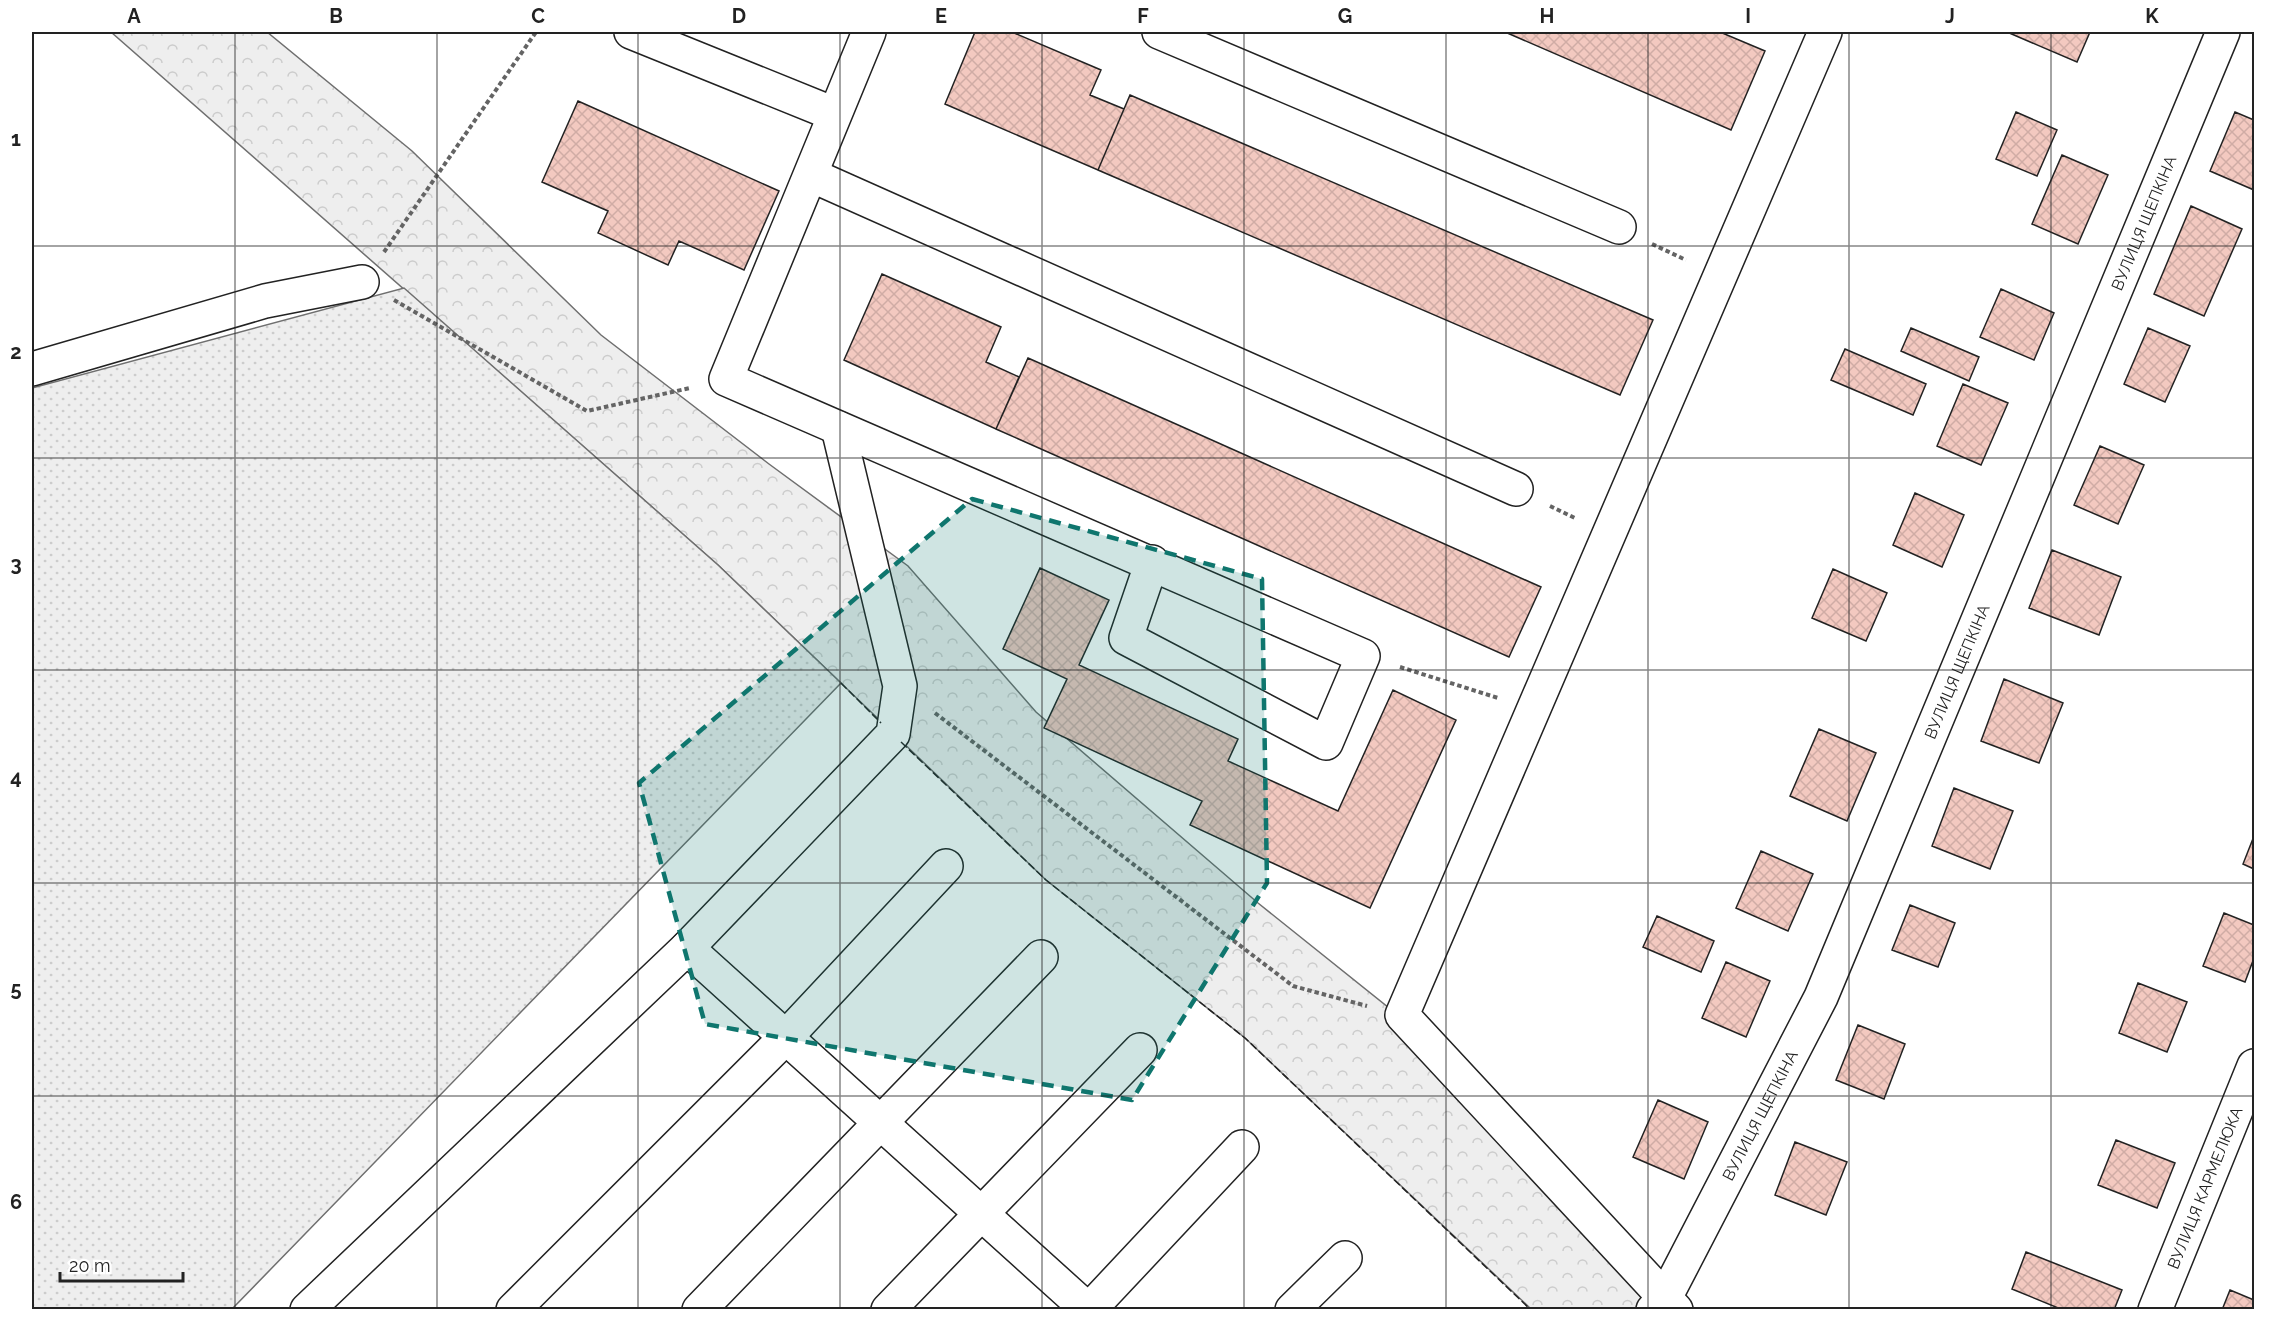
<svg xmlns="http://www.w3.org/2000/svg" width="2286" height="1341" font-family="Raleway,sans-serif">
<defs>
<pattern id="forest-crowns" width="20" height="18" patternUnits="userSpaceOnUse" patternTransform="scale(1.5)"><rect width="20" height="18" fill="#eee"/><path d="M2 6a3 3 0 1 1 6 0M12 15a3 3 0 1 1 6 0" fill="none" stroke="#ccc"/></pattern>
<pattern id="garden-dots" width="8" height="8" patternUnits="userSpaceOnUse" patternTransform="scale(1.5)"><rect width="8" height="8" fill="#eee"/><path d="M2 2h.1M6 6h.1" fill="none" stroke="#ccc" stroke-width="1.8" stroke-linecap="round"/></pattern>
<pattern id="building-cross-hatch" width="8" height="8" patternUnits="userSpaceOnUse" patternTransform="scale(1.5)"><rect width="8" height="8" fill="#f3c9c0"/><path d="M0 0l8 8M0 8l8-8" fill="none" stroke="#d0aca5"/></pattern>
</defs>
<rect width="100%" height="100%" fill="#fff"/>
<!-- forest -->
<path fill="url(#forest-crowns)" stroke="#6f6f6f" stroke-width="1.5" d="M111,32H267L412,151L601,335L769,464L908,566L1036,712L1258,903L1464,1068L1681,1309H1531L1245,1038L1046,880L718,565Z"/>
<!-- garden -->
<path fill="url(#garden-dots)" stroke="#6f6f6f" stroke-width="1.5" d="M404,288L718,565L841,683L232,1309H32V388Z"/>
<!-- building -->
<path fill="url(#building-cross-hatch)" stroke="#222" stroke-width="1.5" d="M975,32H1012L1101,70L1090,95L1124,109L1098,170L945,104Z
M1505,32H1720L1765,51L1731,130Z
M2007,32H2090L2077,62Z
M1130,95L1653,320L1620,395L1098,170Z
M578,101L779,191L744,270L679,241L668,265L598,233L608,211L542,182Z
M2016,112L2057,130L2037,176L1996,159Z
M2235,112L2254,120V190L2210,171Z
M2062,155L2108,175L2078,244L2032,224Z
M2191,206L2242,229L2204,316L2154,294Z
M882,274L1001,327L986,362L1019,377L996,429L844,360Z
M2001,289L2054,313L2034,360L1980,337Z
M1911,328L1979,357L1969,381L1901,351Z
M2148,328L2190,346L2165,402L2124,384Z
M1845,349L1926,384L1913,415L1831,380Z
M1028,358L1541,587L1509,657L996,429Z
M1963,384L2008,403L1981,465L1937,446Z
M2100,446L2144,465L2118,524L2074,505Z
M1915,493L1964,515L1942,567L1893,545Z
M2052,550L2121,577L2099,635L2029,608Z
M1040,568L1109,600L1079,665L1238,739L1228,761L1338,811L1393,690L1456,720L1370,908L1190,825L1202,801L1044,728L1067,679L1003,649Z
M1833,569L1887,593L1866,641L1812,618Z
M2004,679L2063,703L2039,763L1981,741Z
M1819,729L1876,753L1847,821L1790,796Z
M1954,788L2013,811L1990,869L1932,846Z
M2254,836V869L2243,864Z
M1761,851L1813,874L1788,931L1736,908Z
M1910,905L1955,923L1938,967L1892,950Z
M2224,913L2254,925V958L2245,982L2203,966Z
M1657,916L1714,941L1701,972L1643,947Z
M1726,962L1770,981L1746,1037L1702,1018Z
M2138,983L2187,1002L2167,1052L2119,1033Z
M1858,1025L1905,1044L1884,1099L1836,1080Z
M1658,1100L1708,1122L1684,1179L1633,1157Z
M2116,1140L2175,1163L2157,1208L2098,1185Z
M1795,1142L1847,1162L1826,1215L1775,1195Z
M2026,1252L2122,1290L2114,1310H2063L2012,1289Z
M2230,1290L2254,1300V1310H2222Z"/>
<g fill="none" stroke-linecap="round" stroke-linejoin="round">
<defs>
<g id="minor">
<path d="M631,32L834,114"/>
<path d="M869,32L726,379L1363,656L1326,743L1126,638L1152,562"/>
<path d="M1159,32L1619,227"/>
<path d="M811,175L1516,489"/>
<path d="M32,369L265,301L362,282"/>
<path d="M687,948L1088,1310"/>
<path d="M307,1310L687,948L893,734L900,686L838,428"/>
<path d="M513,1310L786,1037L946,866"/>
<path d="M699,1310L1041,957"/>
<path d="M888,1310L1140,1050"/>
<path d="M1089,1310L1242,1147"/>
<path d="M1292,1310L1345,1258"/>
<path d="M1653,1310L1665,1298L1402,1015L1825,32"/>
<path id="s1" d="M1676,1310L1665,1298L1821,997L2223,32"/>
<path id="s2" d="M2155,1310L2254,1066"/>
</g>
</defs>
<!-- minor casing -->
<use href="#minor" stroke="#222" stroke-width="36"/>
<!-- path -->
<path stroke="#646464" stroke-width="4" stroke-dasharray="4.5 3" stroke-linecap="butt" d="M1652,244L1686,260
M384,252L536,32
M394,300L587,411L690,388
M1550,506L1575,518
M1400,667L1498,698
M935,713L1293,986L1367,1006"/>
<!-- minor -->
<use href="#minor" stroke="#fff" stroke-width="33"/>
<!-- fence -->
<path stroke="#222" stroke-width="1.5" stroke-dasharray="8 3" stroke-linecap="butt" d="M841,683L881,723
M901,742L1046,880L1245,1038L1531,1310"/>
</g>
<!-- marked area -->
<path fill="#0f766e" fill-opacity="0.2" stroke="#0f766e" stroke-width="4.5" stroke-dasharray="12 8" stroke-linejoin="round" d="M972,499L1262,579L1267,883L1132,1100L705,1024L639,783Z"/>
<!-- grid -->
<path fill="none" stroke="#222" stroke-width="1.5" stroke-opacity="0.55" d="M235,32V1310M437,32V1310M638,32V1310M840,32V1310M1042,32V1310M1244,32V1310M1446,32V1310M1648,32V1310M1849,32V1310M2051,32V1310M32,246H2254M32,458H2254M32,670H2254M32,883H2254M32,1096H2254"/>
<g text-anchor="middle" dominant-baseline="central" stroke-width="4.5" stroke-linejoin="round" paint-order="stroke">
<!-- street labels -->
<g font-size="16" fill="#222" stroke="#fff">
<text stroke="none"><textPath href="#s1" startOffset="1194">ВУЛИЦЯ ЩЕПКІНА</textPath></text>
<text stroke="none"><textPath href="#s1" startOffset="708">ВУЛИЦЯ ЩЕПКІНА</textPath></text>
<text stroke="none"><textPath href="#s1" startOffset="222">ВУЛИЦЯ ЩЕПКІНА</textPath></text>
<text stroke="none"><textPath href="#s2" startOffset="132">ВУЛИЦЯ КАРМЕЛЮКА</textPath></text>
</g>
</g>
<!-- border -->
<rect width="2286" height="1341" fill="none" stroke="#ffffff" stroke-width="66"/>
<!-- scale -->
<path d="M60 1272v9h123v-9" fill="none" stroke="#222222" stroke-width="3"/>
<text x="69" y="1272" font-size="18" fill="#222222" stroke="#ffffff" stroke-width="4.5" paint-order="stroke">20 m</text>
<rect x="33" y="33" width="2220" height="1275" fill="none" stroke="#222" stroke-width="2"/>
<g font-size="20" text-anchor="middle" font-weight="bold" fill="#222">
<text x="134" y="23">A</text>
<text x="336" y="23">B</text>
<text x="538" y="23">C</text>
<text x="739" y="23">D</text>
<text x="941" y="23">E</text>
<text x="1143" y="23">F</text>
<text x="1345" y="23">G</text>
<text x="1547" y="23">H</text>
<text x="1748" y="23">I</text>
<text x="1950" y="23">J</text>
<text x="2152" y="23">K</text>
<text x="16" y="146">1</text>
<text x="16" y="359">2</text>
<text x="16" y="571">3</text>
<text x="16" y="784">4</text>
<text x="16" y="996">5</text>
<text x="16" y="1209">6</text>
</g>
</svg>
